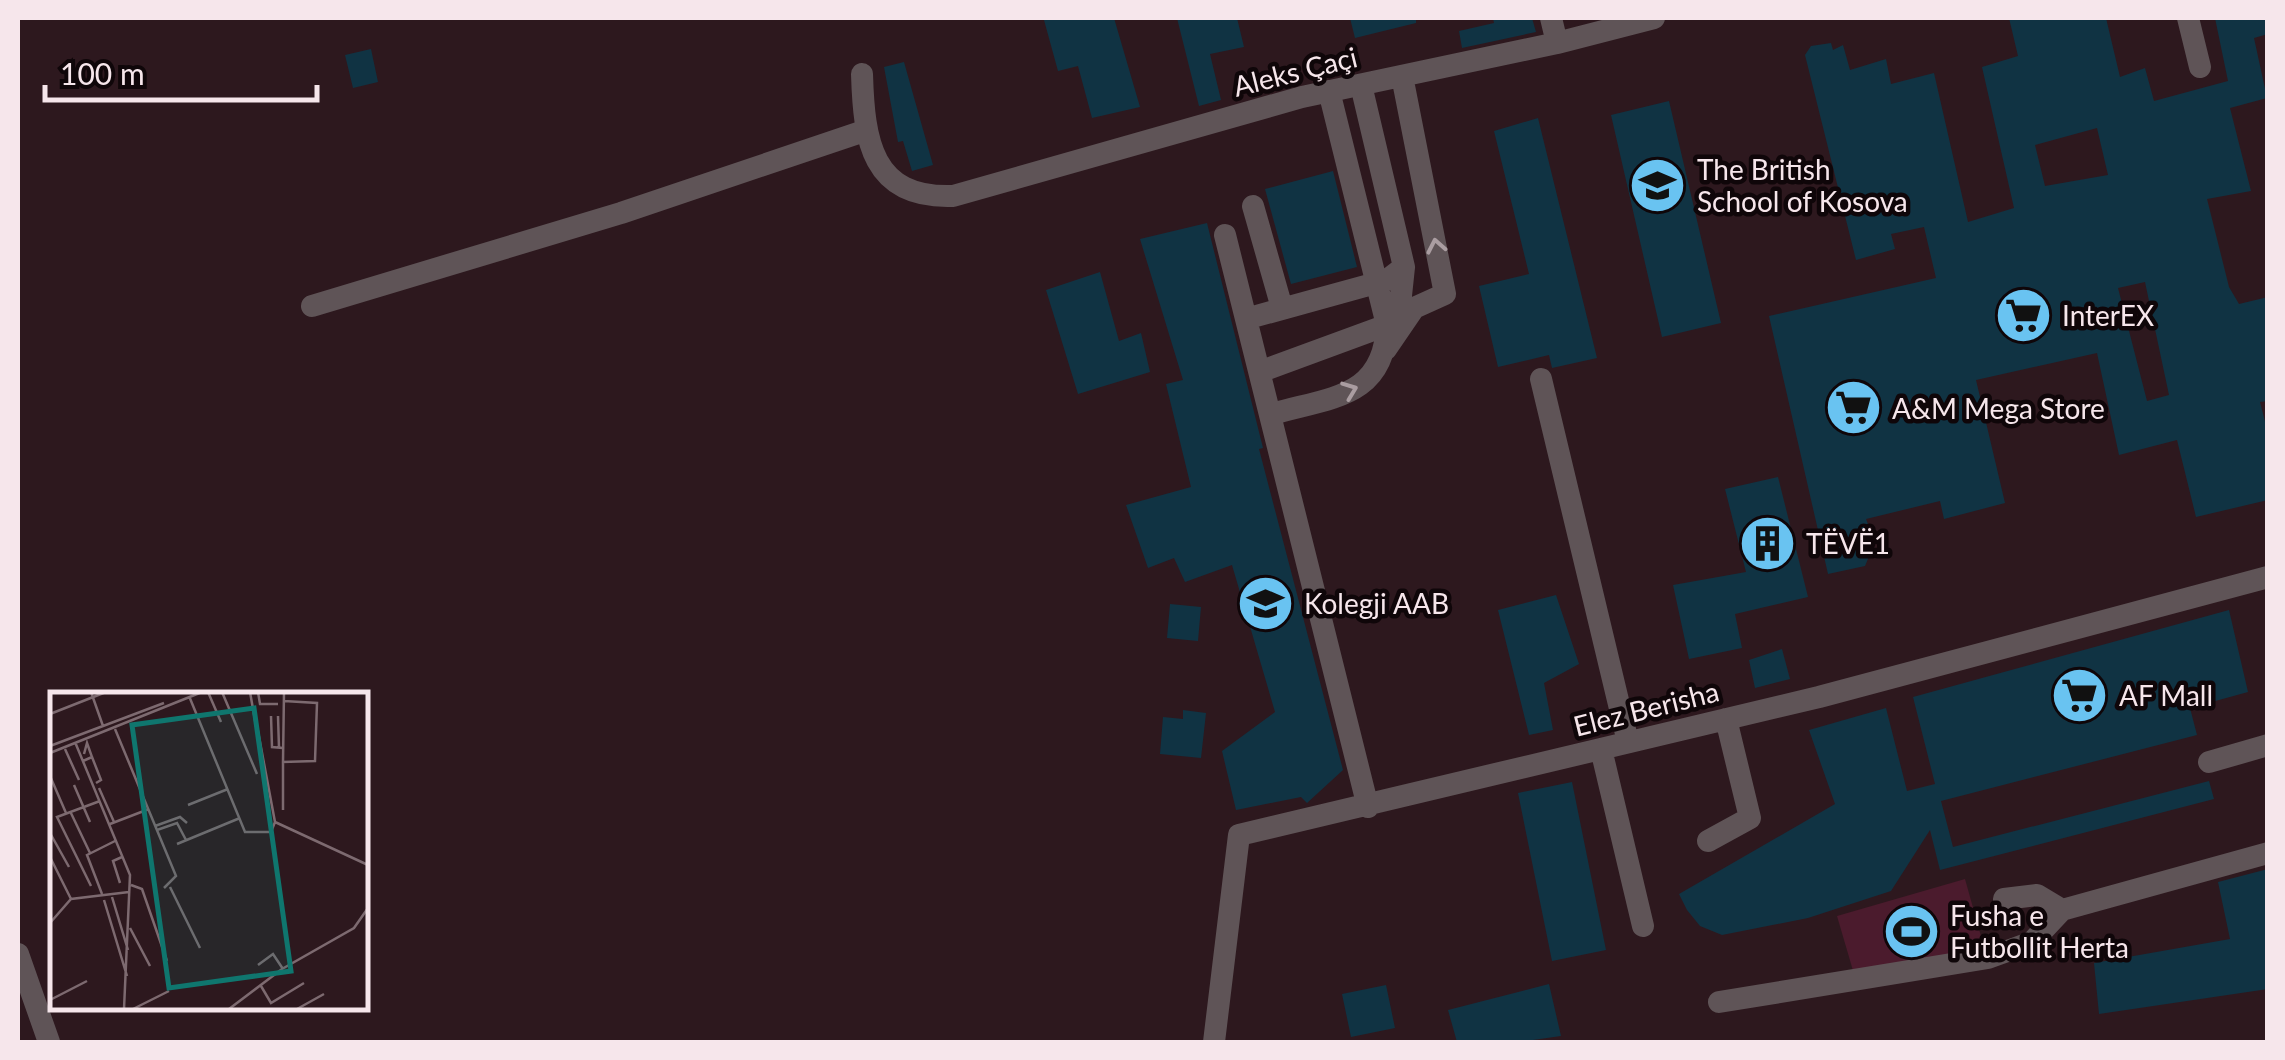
<svg xmlns="http://www.w3.org/2000/svg" width="2285" height="1060" font-family="Lato,sans-serif">
<rect width="100%" height="100%" fill="#2d181e"/>
<!-- green -->
<path fill="#4b1b2d" d="M1965,879L1984,947L1854,974L1837,916Z"/>
<!-- building -->
<path fill="#103343" fill-rule="evenodd" d="M1054,18H1114L1140,107L1092,118L1078,66L1058,71L1044,20Z
M1177,18H1237L1244,47L1210,54L1221,100L1199,106Z
M1350,18H1416V23L1355,38Z
M1493,18H1532L1536,32L1462,48L1459,31L1494,23Z
M2009,18H2106L2120,77L2145,68L2154,101L2228,81L2215,18H2268V34L2254,38L2267,98L2230,108L2251,191L2207,199L2229,287L2239,304L2268,297V401L2260,402L2268,433V500L2196,517L2177,440L2119,455L2097,353L1976,380L2005,503L1944,519L1940,501L1866,519L1875,542L1865,566L1828,574L1769,316L1936,278L1924,227L1891,234L1895,249L1856,260L1805,55L1811,46L1831,43L1833,50L1843,45L1850,70L1886,59L1891,84L1934,73L1968,222L2014,208L1982,67L2018,56ZM2097,128L2108,175L2045,186L2035,145ZM2145,282L2169,395L2147,401L2118,288Z
M371,49L378,82L353,88L345,55Z
M904,62L933,165L912,171L903,141L898,142L884,67Z
M1669,101L1721,323L1662,337L1611,115Z
M1538,118L1597,358L1552,368L1549,355L1498,367L1479,286L1529,274L1494,131Z
M1333,171L1357,267L1291,284L1265,189Z
M1207,223L1263,448L1259,449L1343,770L1307,803L1301,797L1236,810L1222,751L1275,712L1232,565L1185,582L1174,558L1148,568L1126,505L1191,487L1166,384L1183,380L1140,239Z
M1100,272L1119,341L1141,333L1150,372L1078,394L1046,290Z
M1778,477L1808,597L1735,614L1742,648L1689,659L1673,585L1746,572L1725,489Z
M1556,595L1579,664L1544,683L1553,730L1529,735L1498,610Z
M1170,604L1201,607L1198,641L1167,638Z
M2229,610L2248,692L2190,708L2197,735L1941,801L1953,847L2209,781L2214,799L1940,870L1930,830L1891,891L1808,918L1722,935L1700,926L1687,910L1679,894L1835,804L1809,730L1886,708L1907,791L1935,784L1913,697Z
M1782,649L1790,679L1755,688L1749,660Z
M1183,710L1206,713L1201,758L1160,754L1163,717L1183,719Z
M1572,782L1606,950L1552,961L1518,793Z
M2268,869V989L2099,1014L2094,963L2230,939L2218,882Z
M1549,984L1561,1036L1519,1042H1457L1448,1010Z
M1386,985L1395,1028L1351,1037L1342,994Z"/>
<g fill="none" stroke-linecap="round" stroke-linejoin="round">
<!-- minor -->
<path stroke="#5f5457" stroke-width="22" d="M1551,18L1557,43
M2188,18L2200,67
M862,74C864,140 871,199 953,196L1302,97L1557,43L1654,18
M1253,206L1282,308
M1225,235L1368,807
M312,306L621,213L864,131
M1249,318L1387,280L1404,267L1361,85
M1386,349L1414,308L1445,294L1402,76
M1262,371L1387,325L1400,305L1404,267
M1541,379L1628,742
M1272,414C1331,397 1384,398 1387,325L1329,91
M1601,749L1643,926
M2209,762L2268,745
M1708,841L1750,818L1726,719
M2004,899L2037,895L2062,910
M18,954L49,1042
M1719,1002L1988,958L2032,942L2062,910L2268,853
M1214,1042L1239,835L1819,697L2268,577"/>
</g>
<!-- one-way arrows -->
<defs><path id="oneway-chevron" d="M-2-3.5L2.5 0L-2 3.5" fill="none" stroke-width="1.6" stroke-linecap="round" stroke-linejoin="round" transform="scale(2.5)"/></defs>
<g stroke="#aa9da1">
<use href="#oneway-chevron" transform="translate(1436 246) rotate(-101)"/>
<use href="#oneway-chevron" transform="translate(1350 390) rotate(-21)"/>
</g>
<!-- icons -->
<defs>
<symbol id="school-disc" viewBox="-11 -11 22 22"><circle r="9.5" fill="#69c3f1" stroke="#0f0609"/><path d="M0-5L7-2L0 1L-7-2ZM-4 1L0 2.5L4 1V4Q0 6-4 4Z" fill="#111"/></symbol>
<symbol id="supermarket-disc" viewBox="-11 -11 22 22"><circle r="9.5" fill="#69c3f1" stroke="#0f0609"/><path d="M-6-5.5h2.5l.6 2H6L4.5 2H-2.5L-4.4-4H-6ZM-1.5 3.2a1.3 1.3 0 1 0 .1 0ZM3 3.2a1.3 1.3 0 1 0 .1 0Z" fill="#111"/></symbol>
<symbol id="building-disc" viewBox="-11 -11 22 22"><circle r="9.5" fill="#69c3f1" stroke="#0f0609"/><path d="M-4-6H4V6H1V3H-1V6H-4ZM-2.5-4.3h1.7v1.8h-1.7ZM.8-4.3h1.7v1.8H.8ZM-2.5-1h1.7V.8h-1.7ZM.8-1h1.7V.8H.8Z" fill="#111"/></symbol>
<symbol id="university-disc" viewBox="-11 -11 22 22"><circle r="9.5" fill="#69c3f1" stroke="#0f0609"/><path d="M0-5L7-2L0 1L-7-2ZM-4 1L0 2.5L4 1V4Q0 6-4 4Z" fill="#111"/></symbol>
<symbol id="stadium-disc" viewBox="-11 -11 22 22"><circle r="9.5" fill="#69c3f1" stroke="#0f0609"/><path d="M0-5a6.5 5 0 1 0 0 10a6.5 5 0 1 0 0-10ZM-3.5-1.8h7v3.6h-7Z" fill="#111"/></symbol>
</defs>
<g fill-rule="evenodd">
<use href="#school-disc" x="1626" y="154" width="63" height="63"/>
<use href="#supermarket-disc" x="1992" y="284" width="63" height="63"/>
<use href="#supermarket-disc" x="1822" y="376" width="63" height="63"/>
<use href="#building-disc" x="1736" y="512" width="63" height="63"/>
<use href="#university-disc" x="1234" y="572" width="63" height="63"/>
<use href="#supermarket-disc" x="2048" y="664" width="63" height="63"/>
<use href="#stadium-disc" x="1880" y="900" width="63" height="63"/>
</g>
<g text-anchor="middle" dominant-baseline="central" stroke-width="9" stroke-linejoin="round" paint-order="stroke">
<!-- street labels -->
<g font-size="28" fill="#f6e6eb" stroke="#0f0609">
<text transform="translate(1295 71) rotate(-14)">Aleks Çaçi</text>
<text transform="translate(1646 708) rotate(-14)">Elez Berisha</text>
</g>
<!-- poi labels -->
<g font-size="28" fill="#f6e6eb" stroke="#0f0609" text-anchor="start">
<text x="1697" y="169">The British<tspan x="1697" dy="32">School of Kosova</tspan></text>
<text x="2062" y="315">InterEX</text>
<text x="1892" y="408">A&amp;M Mega Store</text>
<text x="1806" y="543">TËVË1</text>
<text x="1304" y="603">Kolegji AAB</text>
<text x="2119" y="695">AF Mall</text>
<text x="1950" y="915">Fusha e<tspan x="1950" dy="32">Futbollit Herta</tspan></text>
</g>
</g>
<!-- overview -->
<g transform="translate(50 692)">
<rect width="318" height="318" fill="#2d181e"/>
<path fill="none" stroke="#7d6a70" stroke-width="2.5" d="M41,0L53,34M158,0L171,30M172,0L207,82M200,0L206,34M208,0L210,12H228M139,4L195,140H221L225,130M234,9L267,11L265,69L233,70L234,0M0,22L56,0M221,24L222,55L233,56M228,24L229,56M207,34L225,130M65,37L126,184L114,196M25,50L80,183L74,317M0,54L114,11M15,57L29,88M0,61L152,0M42,65L51,88L46,91M33,69L42,65L37,51L34,62M233,70V118M0,84L16,121M24,93L40,130M49,96L64,130M138,113L178,97M20,119L40,161M225,130L318,173M60,132L99,117M105,134L130,125L137,131M107,138L127,131L136,148M0,141L19,175M127,152L190,126M0,165L21,207M70,191L63,169L72,165M81,193L92,197L117,269M41,194L7,125L50,109M120,195L150,256M52,202L37,163L65,149M62,205L78,258M54,208L77,284M0,231L21,207L79,200M80,236L100,274M208,273L223,262L233,277M211,294L221,311L254,291M0,308L37,289M83,317L119,299M179,317L232,277L304,236L318,216M247,317L274,302"/>
<path fill="#0f766e" fill-opacity="0.15" stroke="#0f766e" stroke-width="5" d="M204,16L241,279L119,296L82,33Z"/>
<rect width="318" height="318" fill="none" stroke="#f6e6eb" stroke-width="5"/>
</g>
<!-- border -->
<rect width="2285" height="1060" fill="none" stroke="#f6e6eb" stroke-width="40"/>
<!-- scale -->
<path d="M45 85v15h272v-15" fill="none" stroke="#f6e6eb" stroke-width="5"/>
<text x="60" y="85" font-size="30" fill="#f6e6eb" stroke="#0f0609" stroke-width="8" paint-order="stroke">100 m</text>
</svg>
